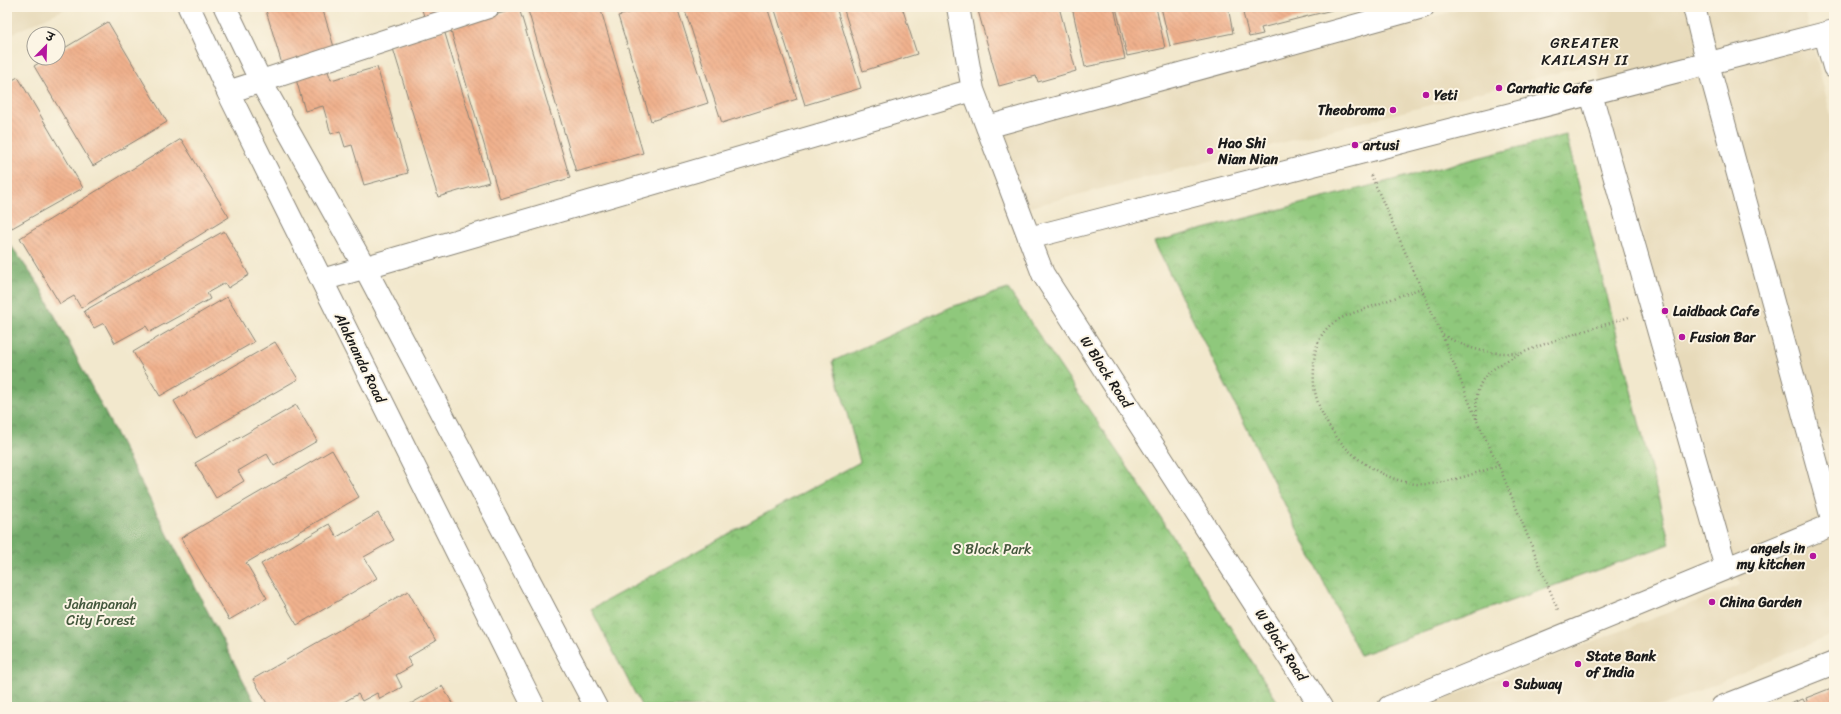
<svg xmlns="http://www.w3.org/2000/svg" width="1841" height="714" font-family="Sriracha,'Playpen Sans Deva',sans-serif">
<defs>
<pattern id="forest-crowns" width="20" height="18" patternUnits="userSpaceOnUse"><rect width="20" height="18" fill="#73ac6b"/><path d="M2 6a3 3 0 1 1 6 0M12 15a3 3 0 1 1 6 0" fill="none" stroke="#5e8b57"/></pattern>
<pattern id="park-crowns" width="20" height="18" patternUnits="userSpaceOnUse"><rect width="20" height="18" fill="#8fc87b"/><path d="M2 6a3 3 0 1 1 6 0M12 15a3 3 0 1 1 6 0" fill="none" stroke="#7bab6a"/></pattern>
<pattern id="building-back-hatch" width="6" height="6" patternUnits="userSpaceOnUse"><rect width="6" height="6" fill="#f0b18d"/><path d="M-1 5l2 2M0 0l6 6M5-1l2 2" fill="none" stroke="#cd9879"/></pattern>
</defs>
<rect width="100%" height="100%" fill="#fcf5e5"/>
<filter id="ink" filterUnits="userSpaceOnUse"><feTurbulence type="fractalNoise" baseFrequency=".025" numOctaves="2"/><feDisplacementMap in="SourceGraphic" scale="8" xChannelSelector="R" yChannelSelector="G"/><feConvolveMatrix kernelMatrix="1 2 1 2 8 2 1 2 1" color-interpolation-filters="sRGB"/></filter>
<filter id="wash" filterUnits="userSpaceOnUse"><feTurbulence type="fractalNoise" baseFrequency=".012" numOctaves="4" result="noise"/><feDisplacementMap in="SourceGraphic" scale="16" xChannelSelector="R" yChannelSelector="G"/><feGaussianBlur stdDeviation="0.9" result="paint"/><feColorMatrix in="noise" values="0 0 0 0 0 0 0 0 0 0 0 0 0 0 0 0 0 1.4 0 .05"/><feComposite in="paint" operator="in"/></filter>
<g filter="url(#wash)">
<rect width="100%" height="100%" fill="#f2e8cd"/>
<!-- built -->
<path fill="#e7daba" d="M7,7H69L7,36Z
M1469,7H1804L1834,129V634L1660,707H1423L1740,585L1595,63L1022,209L1000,131Z"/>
<!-- forest -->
<path fill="url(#forest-crowns)" stroke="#486444" d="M7,240L39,285L257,707H7Z"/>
<!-- park -->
<path fill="url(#park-crowns)" stroke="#56724c" d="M1566,135L1670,544L1360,655L1154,242Z
M1008,289L1149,499L1281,707H642L591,609L860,462L833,361L951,307Z"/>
<g id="blocks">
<!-- building -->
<path fill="url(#building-back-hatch)" d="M265,7H322L334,47L284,71Z
M421,7H452L424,16Z
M527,7H600L643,153L576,172Z
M649,7H677L708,103L651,121L618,16Z
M684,7H767L797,99L722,123Z
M774,7H836L861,88L805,105Z
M843,7H902L917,54L863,71Z
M977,7H1059L1076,71L1038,82L1036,76L999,86Z
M1072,7H1114L1125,59L1085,67Z
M1116,7H1156L1165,48L1127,56Z
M1161,7H1228L1233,33L1170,46Z
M1248,7H1331L1332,10L1261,28L1263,34L1249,37L1243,13L1249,12Z
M519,8L570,178L500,199L450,28Z
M108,22L167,122L93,166L34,66L47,58H58V52Z
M444,30L489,182L438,197L392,45Z
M325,63L331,80L377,67L408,173L364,185L352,145L345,147L340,131L331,134L323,106L305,111L294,72Z
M18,77L83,188L12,228L7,219V83Z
M181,139L229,217L81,308L74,296L60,304L20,238Z
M224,231L249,275L228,288L225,283L207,293L210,299L150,332L146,326L115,343L104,323L94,328L84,311Z
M227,297L254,342L160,396L133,352Z
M275,342L298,379L196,438L174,401Z
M296,405L317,441L274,466L267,454L238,471L244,481L216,498L195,463Z
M332,450L359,497L246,563L267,598L229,620L181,538Z
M378,513L394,540L364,557L377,578L297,625L261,564L329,524L337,537Z
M408,591L436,641L407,658L412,666L396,675L402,687L380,699L377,693L362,701L358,694L335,707H269L253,679Z
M442,686L455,707H405Z
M1834,687V707H1809L1806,698Z
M1803,699L1807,707H1782Z"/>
</g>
</g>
<g filter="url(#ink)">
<use href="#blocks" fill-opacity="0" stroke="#878274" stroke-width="1"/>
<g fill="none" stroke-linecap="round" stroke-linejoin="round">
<defs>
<path id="minor" d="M189,7L228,92L534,707
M225,7L261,82L365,268L596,707
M958,7L973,90L1043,274L1321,707
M1694,7L1708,64L1834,526
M1825,34L1834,67
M228,92L488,7
M1591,94L1726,568
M987,127L1423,7
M1029,238L1834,31
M322,280L973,90
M1389,707L1834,524
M1722,707L1834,663"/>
</defs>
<!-- minor casing -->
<use href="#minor" stroke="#878274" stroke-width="24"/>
<!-- path -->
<path stroke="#878274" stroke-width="2.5" stroke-dasharray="1 3" stroke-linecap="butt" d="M1371,175L1442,335L1477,421L1499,466L1558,610
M1422,288C1404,294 1386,301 1368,308C1356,312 1342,316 1332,324C1320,332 1314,350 1314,364C1314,373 1313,383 1315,392C1325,437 1365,474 1410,483C1436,489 1473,473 1499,466
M1443,335C1472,351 1488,354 1520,353
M1477,419C1476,405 1475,390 1484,378C1506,350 1594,329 1629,317
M7,698L11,707"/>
<!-- minor -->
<use href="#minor" stroke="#fff" stroke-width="22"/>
</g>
</g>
<!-- markers -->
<g fill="#b5179e" stroke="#fcf5e5" stroke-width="1.5">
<circle cx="1499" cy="88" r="4"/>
<circle cx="1426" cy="95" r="4"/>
<circle cx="1393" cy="110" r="4"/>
<circle cx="1355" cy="145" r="4"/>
<circle cx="1210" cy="151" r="4"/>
<circle cx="1665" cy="311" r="4"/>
<circle cx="1682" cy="337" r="4"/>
<circle cx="1813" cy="556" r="4"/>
<circle cx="1712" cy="602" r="4"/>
<circle cx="1578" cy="664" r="4"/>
<circle cx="1506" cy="684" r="4"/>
</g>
<g text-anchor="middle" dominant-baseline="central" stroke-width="4" stroke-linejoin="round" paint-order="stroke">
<!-- poi labels -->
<g font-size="14" font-weight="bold" fill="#1c1c1c" stroke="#fcf5e5" text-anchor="start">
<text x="1507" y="88">Carnatic Cafe</text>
<text x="1434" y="95">Yeti</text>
<text x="1385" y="110" text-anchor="end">Theobroma</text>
<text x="1218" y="143">Hao Shi<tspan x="1218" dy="16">Nian Nian</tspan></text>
<text x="1363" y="145">artusi</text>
<text x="1673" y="311">Laidback Cafe</text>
<text x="1690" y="337">Fusion Bar</text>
<text x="1805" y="548" text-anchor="end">angels in<tspan x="1805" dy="16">my kitchen</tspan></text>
<text x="1720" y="602">China Garden</text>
<text x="1586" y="656">State Bank<tspan x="1586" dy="16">of India</tspan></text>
<text x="1514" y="684">Subway</text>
</g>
<!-- street labels -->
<g font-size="14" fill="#1c1c1c" stroke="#fcf5e5">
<text transform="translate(360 358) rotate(64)">Alaknanda Road</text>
<text transform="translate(1106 372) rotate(57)">W Block Road</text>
<text transform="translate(1281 645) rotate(57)">W Block Road</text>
</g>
<!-- park labels -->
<g font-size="14" fill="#44583d" stroke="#fcf5e5">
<text x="992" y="549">S Block Park</text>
<text x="101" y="604">Jahanpanah<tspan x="101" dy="16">City Forest</tspan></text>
</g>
<!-- neighbourhood labels -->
<g font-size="15" letter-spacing="1" fill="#1c1c1c" stroke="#fcf5e5">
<text x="1585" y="43">GREATER<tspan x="1585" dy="17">KAILASH II</tspan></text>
</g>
</g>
<!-- margin -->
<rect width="1841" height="714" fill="none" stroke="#fcf5e5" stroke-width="24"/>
<!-- north arrow -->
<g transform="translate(46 46) rotate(23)"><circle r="19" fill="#fcf5e5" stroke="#a29e95"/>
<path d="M0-3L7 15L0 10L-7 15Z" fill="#b5179e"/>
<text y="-6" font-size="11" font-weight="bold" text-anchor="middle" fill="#1c1c1c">उ</text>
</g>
</svg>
